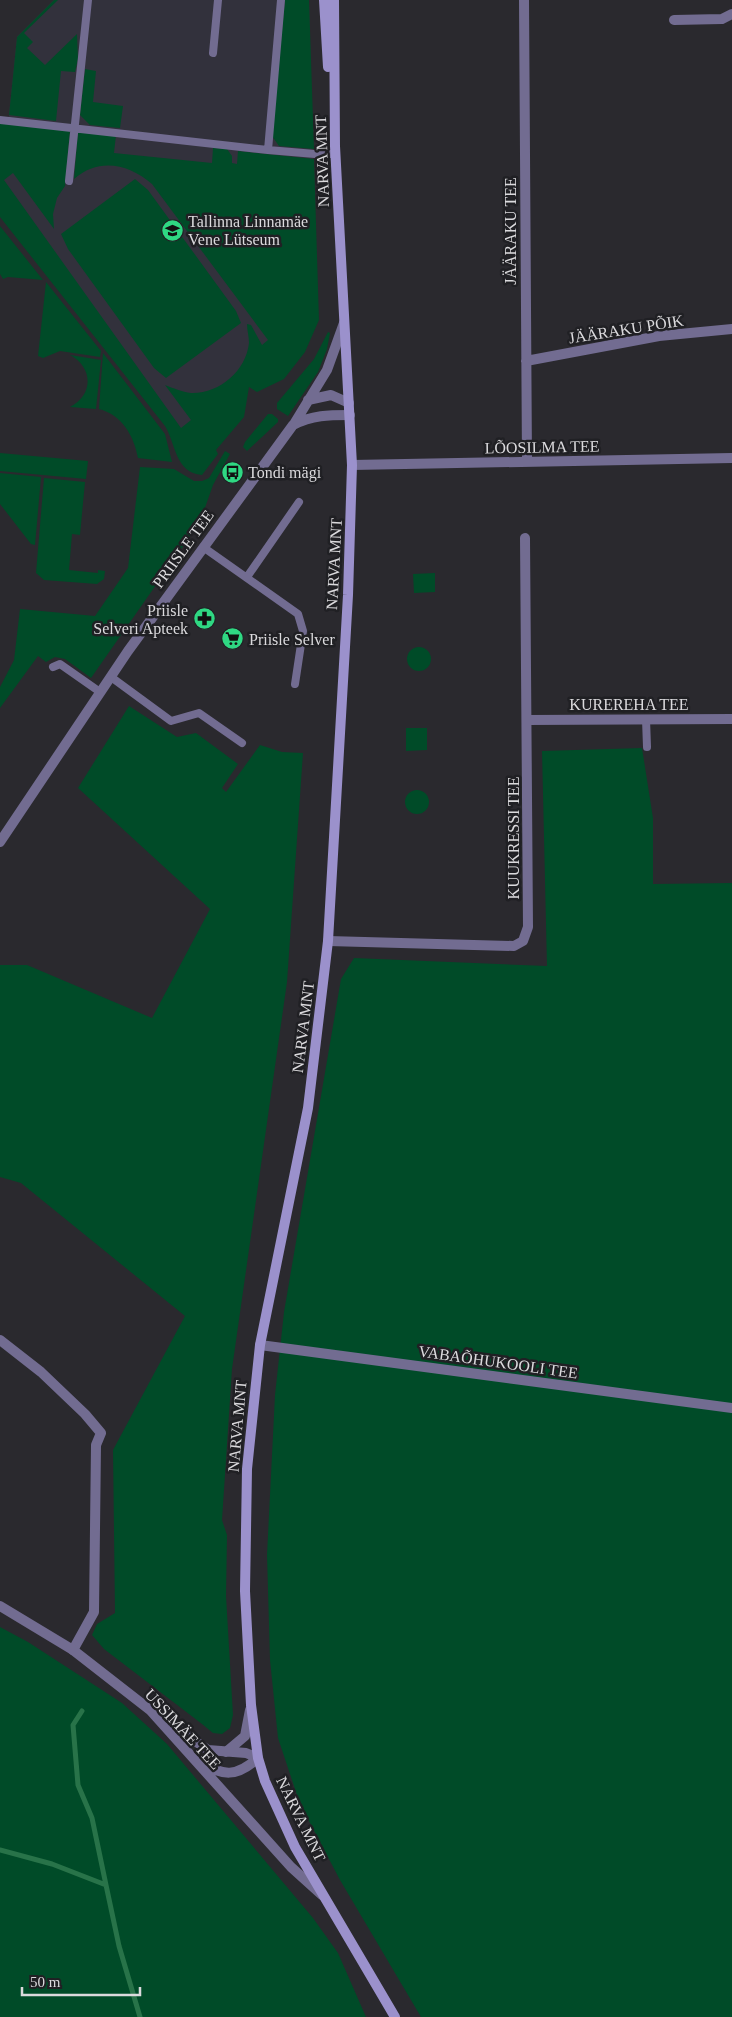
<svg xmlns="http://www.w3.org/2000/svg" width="732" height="2017" font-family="Georgia,serif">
<rect width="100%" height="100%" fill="#2a292e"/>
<!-- built -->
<path fill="#32313c" d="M54,0H309L316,267L263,354L184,430L174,429L1,192L17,37Z"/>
<!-- green -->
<path fill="#004b28" d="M54,0H58L24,33L33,42L27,48L45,65L77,34L78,59L75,72L61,71L56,121L9,115L17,37Z
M285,0H309L314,149L279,146L272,136Z
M85,69L96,71L93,102L123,106L120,128L90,125L80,115Z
M0,122L70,130L65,186L57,198L53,214L54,229L13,173L4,180L181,428L191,420L165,385C173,388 182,392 191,393C219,394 246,371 249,343C249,337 247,330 247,324L251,325L262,345L268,340L152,184C129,164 99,157 74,179L78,131L116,135L114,153L212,163L213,148L227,149L232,156V163L237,164L238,151L314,159L319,320L305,352L284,379L257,392L249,387L244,417L216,450L218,454L202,475C175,473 176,444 165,426L0,217Z
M135,179L148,190L236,311L241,323L166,378L154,368L68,249L61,234Z
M0,226L43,280L8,277L3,279L0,274Z
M46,282L101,351L100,357L60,351L43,358L38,356Z
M328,332L330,333L327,349L318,372L288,416L277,409V403L314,359Z
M103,353L165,434L172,462L138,458C134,436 122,415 99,409Z
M70,355L101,360L96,409L70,407C94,395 93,367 70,355Z
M268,414H272L278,419V422L247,451L243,447L245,442Z
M225,451L230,454L213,485L200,522L91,678L65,659L55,657L46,662L38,656L0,708V687L14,660L20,609L95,616L128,568L140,467L174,469L194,481H202L209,478Z
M0,453L88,461L86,479L0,471Z
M0,473L41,477L35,545L31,544L0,504Z
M44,478L85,482L80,535L72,534L69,570L98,573V570L105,571L104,579L97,584L44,580L36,573Z
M435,573V592L414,593L413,574Z
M407 659a12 12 0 1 1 24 0a12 12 0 1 1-24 0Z
M129,706L177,737L196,733L238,764L222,788L226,792L260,745L282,752L303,753L287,982L232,1369L222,1520L227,1535L226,1596L233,1715L230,1728L222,1734L213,1733L202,1724L104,1649L92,1635L97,1624L115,1613L113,1450L185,1316L21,1183L0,1177V965H27L152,1018L210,909L78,788Z
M406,728H427V750L406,751Z
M642,748L653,818V884L732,883V2017H421L340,1880L300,1804L278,1738L270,1660L267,1555L275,1395L284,1312L341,979L354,958L547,966L542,751Z
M405 802a12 12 0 1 1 24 0a12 12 0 1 1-24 0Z
M0,1627L28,1642L122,1703L167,1744L313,1918L338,1953L366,2017H0Z"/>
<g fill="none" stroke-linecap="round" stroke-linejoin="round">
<!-- stream -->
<path stroke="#287349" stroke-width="5" d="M82,1711L73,1725L78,1785L92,1818L106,1885
M0,1850L52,1864L106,1885L119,1946L140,2017"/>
<!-- service -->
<path stroke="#726c91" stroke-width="8" d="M213,53L218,0
M0,120L268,150L315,154H335
M268,150L281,0
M69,181L88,0
M203,547L298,614L303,631L295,684
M247,577L299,502
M53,667L60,664L100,692
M111,677L171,721L199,713L242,743
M646,719L647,747"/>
<!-- minor -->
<path stroke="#726c91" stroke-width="10" d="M524,0L527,462
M674,20L722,19L732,14
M526,361L659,336L732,329
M352,465L732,458
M527,720L732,719
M328,941L514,946L523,941L528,927L525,538
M0,1340L41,1372L85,1414L101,1433L96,1445L94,1612L73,1650
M260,1345L732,1408"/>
<!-- tertiary -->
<path stroke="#726c91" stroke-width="10" d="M308,400L331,395L349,403
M294,424L327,370L344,323
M0,842L128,651L293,425C312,415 329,415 350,415
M0,1606L73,1650L150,1710L291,1867L322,1895
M162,1718L208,1750L246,1753L258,1758C237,1777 223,1777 199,1761
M226,1752L245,1736L250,1710"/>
<!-- secondary -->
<path stroke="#9b91cc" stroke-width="10" d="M324,0L328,67
M334,0L335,146L352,465L348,595L328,941L308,1108L260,1345L247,1469L245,1591L251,1705L258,1758L265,1781L295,1847L395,2017"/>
</g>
<!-- icons -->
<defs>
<symbol id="school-disc" viewBox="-11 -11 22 22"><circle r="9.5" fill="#2fd883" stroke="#202024"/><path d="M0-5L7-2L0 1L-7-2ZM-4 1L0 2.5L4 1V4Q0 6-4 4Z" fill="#111"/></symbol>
<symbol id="bus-disc" viewBox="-11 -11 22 22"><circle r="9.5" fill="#2fd883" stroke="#202024"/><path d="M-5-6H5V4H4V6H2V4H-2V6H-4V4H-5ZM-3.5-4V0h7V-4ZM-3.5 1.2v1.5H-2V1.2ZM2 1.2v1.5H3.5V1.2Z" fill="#111"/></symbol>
<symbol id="pharmacy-disc" viewBox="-11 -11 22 22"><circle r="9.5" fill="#2fd883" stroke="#202024"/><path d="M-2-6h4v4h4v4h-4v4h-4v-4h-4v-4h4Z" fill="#111"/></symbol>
<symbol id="supermarket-disc" viewBox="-11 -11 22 22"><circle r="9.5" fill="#2fd883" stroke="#202024"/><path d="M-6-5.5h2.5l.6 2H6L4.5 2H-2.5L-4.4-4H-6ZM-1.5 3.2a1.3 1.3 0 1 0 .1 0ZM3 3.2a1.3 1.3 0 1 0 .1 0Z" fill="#111"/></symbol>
</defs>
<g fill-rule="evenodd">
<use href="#school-disc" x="160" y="218" width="25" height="25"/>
<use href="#bus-disc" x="220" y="460" width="25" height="25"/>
<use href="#pharmacy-disc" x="192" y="606" width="25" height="25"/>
<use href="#supermarket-disc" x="220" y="626" width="25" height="25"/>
</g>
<g text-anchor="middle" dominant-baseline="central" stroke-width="5" stroke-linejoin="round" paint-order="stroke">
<!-- street labels -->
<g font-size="16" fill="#dbdadd" stroke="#202024">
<text transform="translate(322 161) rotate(-92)">NARVA MNT</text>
<text transform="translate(510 231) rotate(-90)">JÄÄRAKU TEE</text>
<text transform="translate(626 329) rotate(-9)">JÄÄRAKU PÕIK</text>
<text transform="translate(542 447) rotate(-1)">LÕOSILMA TEE</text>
<text transform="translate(183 549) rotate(-54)">PRIISLE TEE</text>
<text transform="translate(334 564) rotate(-87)">NARVA MNT</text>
<text x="629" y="704">KUREREHA TEE</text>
<text transform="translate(513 838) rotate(-90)">KUUKRESSI TEE</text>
<text transform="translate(303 1027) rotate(-83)">NARVA MNT</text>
<text transform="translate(498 1362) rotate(8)">VABAÕHUKOOLI TEE</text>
<text transform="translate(237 1426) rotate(-85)">NARVA MNT</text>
<text transform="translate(183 1729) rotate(47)">USSIMÄE TEE</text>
<text transform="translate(301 1819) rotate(64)">NARVA MNT</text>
</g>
<!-- poi labels -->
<g font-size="16" fill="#dbdadd" stroke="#202024" text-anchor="start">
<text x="188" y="221">Tallinna Linnamäe<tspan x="188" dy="18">Vene Lütseum</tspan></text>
<text x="248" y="472">Tondi mägi</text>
<text x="188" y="610" text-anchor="end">Priisle<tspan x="188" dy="18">Selveri Apteek</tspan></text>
<text x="249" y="639">Priisle Selver</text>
</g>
</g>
<!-- scale -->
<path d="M22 1987v8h118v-8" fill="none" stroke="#dbdadd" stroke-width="2.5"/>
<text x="30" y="1987" font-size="15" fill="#dbdadd" stroke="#202024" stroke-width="4" paint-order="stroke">50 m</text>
</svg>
